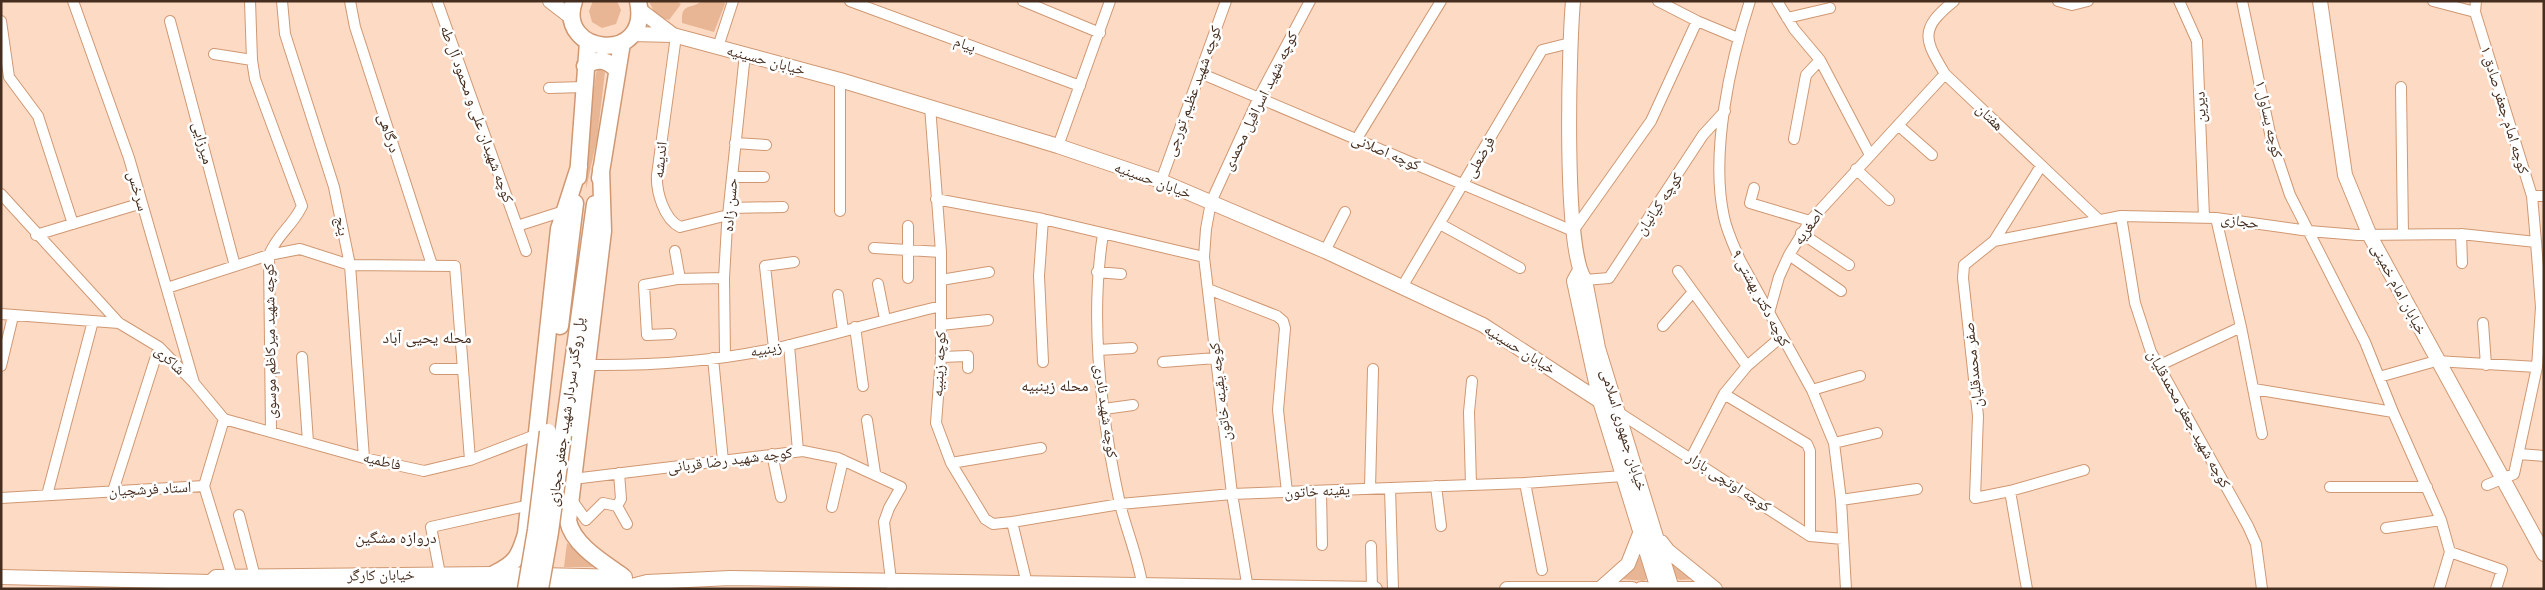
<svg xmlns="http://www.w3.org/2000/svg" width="2545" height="590" font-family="'Varela Round','Noto Naskh Arabic',sans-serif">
<rect width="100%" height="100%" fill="#fddac3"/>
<!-- green -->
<path fill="#e8b695" d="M593,1H617L621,10L616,24L602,28L592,22L589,11Z
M649,1H676L681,4L669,20L656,16Z
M702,1H724L725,4L714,32L682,23C681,2 690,10 702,1Z
M599,68L605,72L597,139L586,189L587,138L596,73Z
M567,543L596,567H564Z
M1641,556L1648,578L1644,581L1621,579Z
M1670,559L1677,567L1695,579L1680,580L1673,577Z"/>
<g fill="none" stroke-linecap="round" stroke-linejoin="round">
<defs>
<path id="street" d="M73,1L129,158L194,383
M250,1L252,60L255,79L302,206C292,227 278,233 269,255L271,432
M282,1L285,34L334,187L350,265L364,458
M350,1L355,27L432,265
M437,1L526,251
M850,1L1080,86
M1023,1L1100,33
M1658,1L1697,21L1738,38
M1750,1C1730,62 1710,154 1724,217C1727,232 1734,246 1740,260L1812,390L1834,443L1841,500L1846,589
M1777,1L1794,29L1820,60L1870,155
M1954,1C1919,29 1924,39 1945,74L2099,220
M2058,1L2072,5L2088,1
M2179,1L2197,41L2204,217
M2242,1L2271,138L2290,195L2365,342L2393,412L2441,520L2450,552L2439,589
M2433,1L2475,12
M2476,1L2475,12L2532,196L2536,242L2541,307L2537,367L2514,474L2487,485
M1787,18L1830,8
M1,21L9,77L38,116L73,224
M170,21L235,266
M676,36L657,175C656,192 664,219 680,227L728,215
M718,47L733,1
M214,54L252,60
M1200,73L1573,231L1651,121L1697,21
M840,80V211
M2401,87L2403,235
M549,88L584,87
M930,106L941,252V357L936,423L951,463L985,519L993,524L1012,522L1028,588
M1898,125L1932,155
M1794,139L1806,75L1820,60
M1356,140L1441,1
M735,143L766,145
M1058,146L1110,1
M1856,169L1889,200
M732,177H764
M1161,181L1226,1
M1754,188L1750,203L1810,221
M1,194L119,323
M2532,196H2544
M936,199L1043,219L1204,257
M729,208L783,207
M2121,216L2135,303L2151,352L2248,526L2256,544L2262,589
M2216,218L2241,327L2262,434
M1043,219L1039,276L1043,362
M1440,224L1520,268
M517,226L564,211
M1801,233L1849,265
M1103,234C1089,323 1101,417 1120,504C1127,532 1139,560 1143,589
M2461,234L2462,263
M36,235L142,203
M1994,241L2041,166
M874,248L941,252
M675,251L680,279
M1325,251L1345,212
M1789,255L1841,291
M1678,271L1747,366
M1097,272L1121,274
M908,278V226
M941,280L989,272
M1585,280L1609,278L1703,135L1725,111
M878,284L885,319
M1402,287L1542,50L1570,43
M167,288L269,255L300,249L350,265L455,266L470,460
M1208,289L1277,316L1283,321L1285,328L1278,410L1287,492
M838,295L843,330
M1769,313L1779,277L1789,255L1810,221L1945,74
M1,314L119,323L159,347L194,383L224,419L204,486
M2483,323L2486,365
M941,325L988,320
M1663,326L1693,292
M855,327L863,386
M671,334L647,335L644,285L677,279L724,278
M789,345L798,451
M774,348L765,266L794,262
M1098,350L1132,348
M302,357L308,442
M725,357L724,278L727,225L745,54
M941,357L968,356V368
M713,358L723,461
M1163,362L1216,358
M587,365C655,366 724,361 790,345C840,333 890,318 941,306
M1,366L13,316
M2158,366L2241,327
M435,369H463
M2379,377L2436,361L2537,367
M2254,389L2393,412
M1812,390L1860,376
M1724,394L1807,444L1810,451V536
M1104,409L1133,405
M1618,412L1810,536L1843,539
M224,419L364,458L424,471L470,460L538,434
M867,420L875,473
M1834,443L1877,433
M772,454L781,497
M2519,454L2544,456
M1691,458L1724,394L1747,366L1781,337
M951,463L1041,448
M2084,470L2010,491L1975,498L1978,416L1963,278L1964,265L1994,241L2121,216L2216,218L2309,231L2358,235L2461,234L2536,242
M619,473L621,499L617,506L627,524
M573,479L803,451L838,458L901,487L889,508L884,522L892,589
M1525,483L1542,570
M1471,485L1469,412L1472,381
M204,486L232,577
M1436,486L1441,526
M2330,487H2427
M1370,488L1373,369
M1390,488L1393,589
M113,491L159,347
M1321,491L1322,545
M2010,491L2027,589
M47,495L93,321
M1,498L204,486
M571,499L586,520L603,503L617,506
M1841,500L1917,489
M832,507L843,460
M239,515L255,577
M1012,522L1120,504L1232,494L1525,483L1623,476
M2386,528L2441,520
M1371,546L1372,589
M2450,552L2502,570L2496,589
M440,574L431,527L530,505
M1248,589L1232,494L1204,257L1206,229L1211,202L1259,97L1310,1"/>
<path id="secondary" d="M550,1L572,18
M1573,1C1569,47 1563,249 1585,280L1598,348L1672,589
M2320,1L2345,175L2370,236L2544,554
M640,10L673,35
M632,34L673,35L840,80L1058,146L1161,181L1325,251L1483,325L1600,401
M1579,272L1574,281L1600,401L1658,589
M1661,542L1668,551L1715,589
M1,577L211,582L216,586L236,587L493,585L618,589
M211,582L216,577L494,574L625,577
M620,589L647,582L730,578L1375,589
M1507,589H1632
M1600,589L1628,564L1641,531
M1641,589H1646
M1665,589H1707"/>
<path id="primary" d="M574,1C555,55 652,66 638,1
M585,66C597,58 607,59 617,70
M601,169L603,231L568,521C573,545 604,563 622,576
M578,177L588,42
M600,178L622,43
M560,326L575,203
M563,435L595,204
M494,574C516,563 519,557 526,534L559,229L579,167
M493,585L497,589"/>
</defs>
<!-- street casing -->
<use href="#street" stroke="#cf9873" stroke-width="12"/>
<!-- secondary casing -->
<use href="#secondary" stroke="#cf9873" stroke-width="16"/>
<!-- primary casing -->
<use href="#primary" stroke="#cf9873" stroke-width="19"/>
<!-- street -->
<use href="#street" stroke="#fff" stroke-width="10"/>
<!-- secondary -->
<use href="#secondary" stroke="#fff" stroke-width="14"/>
<!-- primary -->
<use href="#primary" stroke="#fff" stroke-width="16"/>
<defs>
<path id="primary-bridge" d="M526,589L536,530L548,432
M540,589L550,532L563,435"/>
</defs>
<!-- primary-bridge casing -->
<use href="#primary-bridge" stroke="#cf9873" stroke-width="19" stroke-linecap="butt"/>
<!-- primary-bridge -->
<use href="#primary-bridge" stroke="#fff" stroke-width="16"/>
</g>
<g text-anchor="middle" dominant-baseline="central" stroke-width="5" stroke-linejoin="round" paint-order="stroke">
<!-- street labels -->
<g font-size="15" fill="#452e1f" stroke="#fff">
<text transform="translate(965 44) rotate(20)">پیام</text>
<text transform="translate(766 60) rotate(15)">خیابان حسینیه</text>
<text transform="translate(1193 91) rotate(-70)">کوچه شهید عظیم تورجی</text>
<text transform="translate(1260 101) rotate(-64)">کوچه شهید اسرافیل محمدی</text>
<text transform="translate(2200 107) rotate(-92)">دیرین</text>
<text transform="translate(2505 110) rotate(73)">کوچه امام جعفر صادق ۱</text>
<text transform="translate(477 114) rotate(70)">کوچه شهیدان علی و محمود آل طه</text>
<text transform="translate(1990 117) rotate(44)">هفتان</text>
<text transform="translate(2269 119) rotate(77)">کوچه یساول ۱</text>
<text transform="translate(389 133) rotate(72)">درگاهی</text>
<text transform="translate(203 143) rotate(75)">میرزایی</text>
<text transform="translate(1386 152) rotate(23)">کوچه اصلانی</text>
<text transform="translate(1480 157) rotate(-60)">فرضعلی</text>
<text transform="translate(660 160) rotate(-84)">اندیشه</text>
<text transform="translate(1153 180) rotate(20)">خیابان حسینیه</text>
<text transform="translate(138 191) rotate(74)">سرخس</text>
<text transform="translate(1659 204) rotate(-56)">کوچه کیانیان</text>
<text transform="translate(730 205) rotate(-85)">حسن زاده</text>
<text transform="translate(2240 221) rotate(8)">حجازی</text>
<text transform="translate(342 226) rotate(79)">ینج</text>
<text transform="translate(1808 227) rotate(-54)">اصغریه</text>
<text transform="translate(2399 289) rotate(62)">خیابان امام خمینی</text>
<text transform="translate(1761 298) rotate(62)">کوچه دکتر بهشتی ۹</text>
<text transform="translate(270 341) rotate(-91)">کوچه شهید میرکاظم موسوی</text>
<text transform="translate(766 349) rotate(-10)">زینبیه</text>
<text transform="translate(1520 349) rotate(32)">خیابان حسینیه</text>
<text transform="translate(170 360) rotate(43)">شاکری</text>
<text transform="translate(939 364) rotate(-87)">کوچه زینبیه</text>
<text transform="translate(1973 365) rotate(-96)">صفر محمدقلیان</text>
<text transform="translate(1220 392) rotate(-97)">کوچه یقینه خاتون</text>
<text transform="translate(1106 411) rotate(82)">کوچه شهید نادری</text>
<text transform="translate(566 412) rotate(-82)">پل روگذر سردار شهید جعفر حجازی</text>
<text transform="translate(2189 419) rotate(61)">کوچه شهید جعفر محمدقلیان</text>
<text transform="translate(1624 430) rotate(73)">خیابان جمهوری اسلامی</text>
<text transform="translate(730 460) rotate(-7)">کوچه شهید رضا قربانی</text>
<text transform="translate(382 461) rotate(13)">فاطمیه</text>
<text transform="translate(1729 482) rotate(33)">کوچه اوتچی بازار</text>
<text transform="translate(150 489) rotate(-3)">استاد فرشچیان</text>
<text transform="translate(1317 491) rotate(-3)">یقینه خاتون</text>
<text transform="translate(381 575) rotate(-1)">خیابان کارگر</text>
</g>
<!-- neighbourhood labels -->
<g font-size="16" fill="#452e1f" stroke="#fff">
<text x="427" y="338">محله یحیی آباد</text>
<text x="1055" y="386">محله زینبیه</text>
<text x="396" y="538">دروازه مشگین</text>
</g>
</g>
<!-- border -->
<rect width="2545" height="590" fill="none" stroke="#452e1f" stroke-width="5"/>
</svg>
